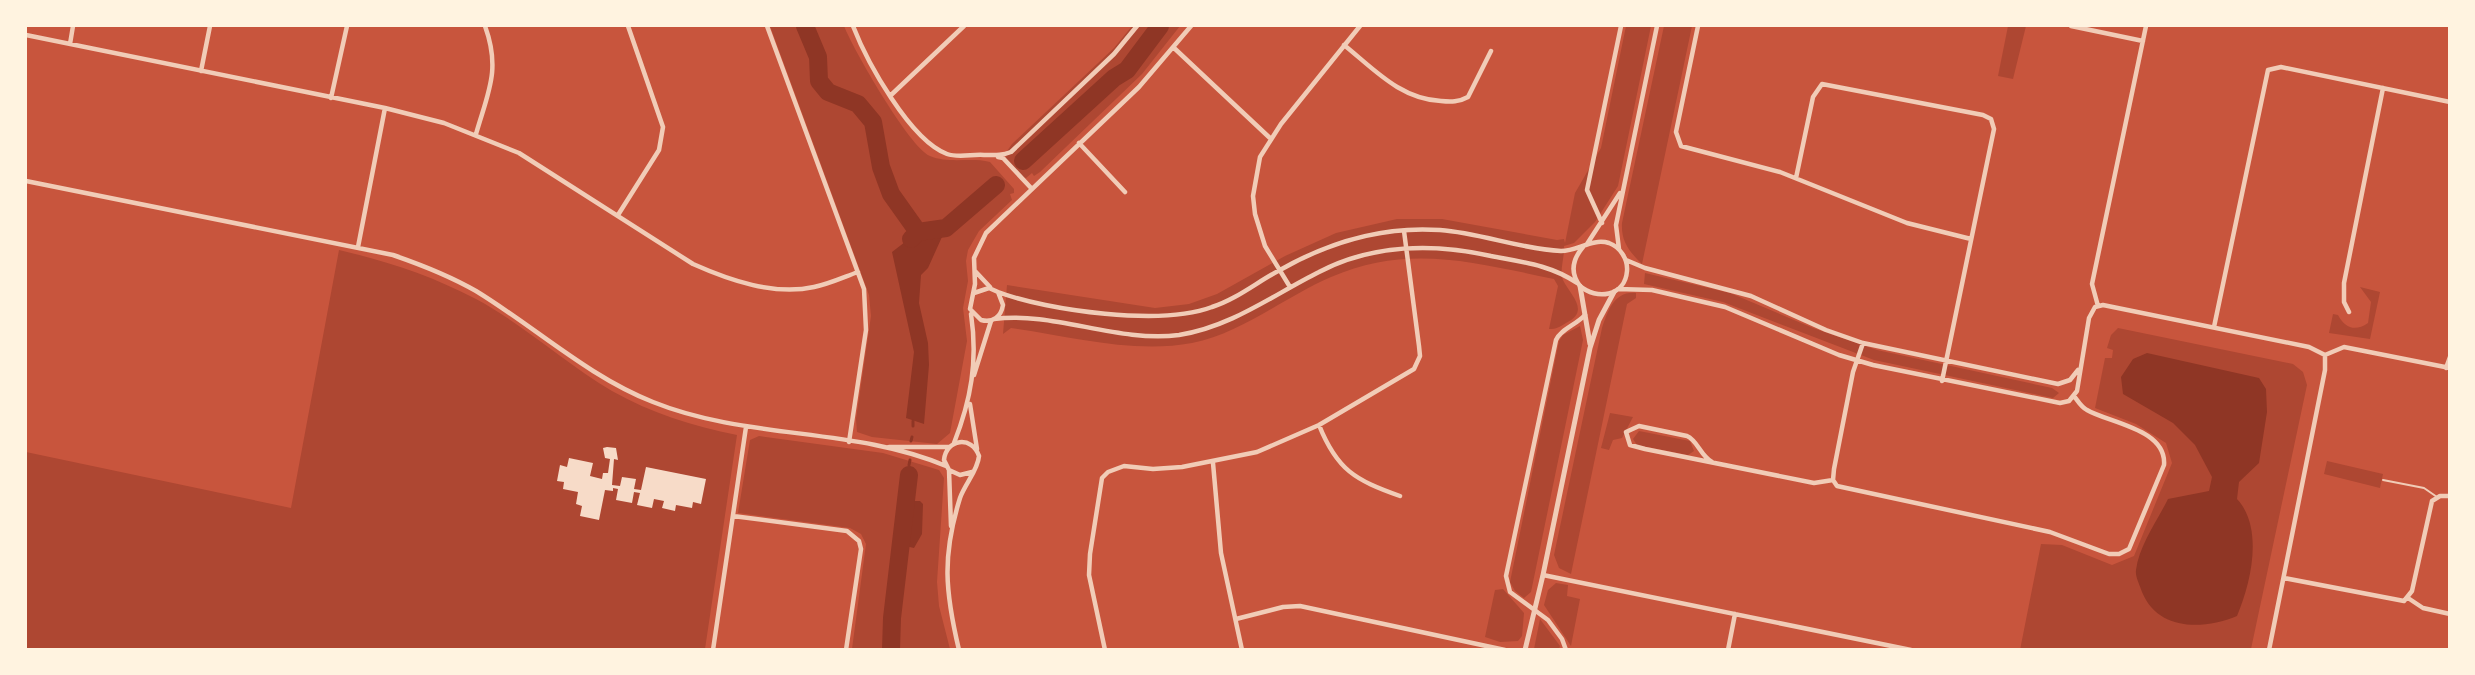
<svg xmlns="http://www.w3.org/2000/svg" width="2475" height="675" font-family="'Sofia Sans Condensed',sans-serif">
<rect width="100%" height="100%" fill="#c8553d"/>
<!-- green -->
<path fill="#ae4732" d="M770,26H844C853,49 909,147 930,156C949,164 971,157 990,162L1014,189V193L1010,194L1012,200L979,231L968,250L966,261L968,281L963,308L967,341L950,433L937,444L872,437L857,432L856,419L871,316L869,295Z
M1132,26H1180L1142,74L1040,172L1034,176L1032,173L1026,178L1021,177L1006,159L1007,151L1012,144L1114,48Z
M1626,26H1651L1618,186L1595,222L1574,243L1564,246C1565,256 1559,271 1563,280C1570,295 1591,311 1566,323C1559,327 1557,329 1549,329L1558,286L1554,279C1476,263 1408,243 1331,277C1284,297 1243,333 1192,343C1133,354 1069,336 1011,328L1003,334L1007,285L1155,308L1189,304L1217,294L1285,256L1336,233L1397,219H1442L1557,240L1564,239L1565,243L1575,193L1601,148Z
M1664,26H1692L1642,264C1629,251 1621,242 1622,223Z
M2008,26H2026L2013,79L1998,76Z
M339,250C387,261 432,276 476,299C524,325 565,363 612,391C651,413 693,426 737,435L705,649L26,650V452L291,508Z
M1645,273L1730,293L1813,328L1877,350L2052,388L2059,393L2053,398L1874,360L1723,302L1644,284Z
M2360,287L2380,292L2370,339L2329,333L2333,314L2338,315C2345,328 2355,332 2368,323L2371,302Z
M1636,293V298L1627,304L1571,574L1559,568L1554,555L1602,328C1608,311 1614,291 1636,293Z
M1580,326L1583,340L1531,592L1524,598L1515,591L1510,582L1559,341L1563,335Z
M2118,328L2293,364L2303,372L2307,385L2251,649L2020,650L2041,544L2062,545L2112,565L2134,556L2172,463L2166,443L2136,424L2095,408L2105,358H2112L2113,350L2107,348L2111,335Z
M1610,413L1633,417L1622,438L1613,440L1609,450L1601,448Z
M1639,431L1690,441L1694,451L1688,455L1637,445L1633,439Z
M759,436L883,453L939,470L944,478L937,582L939,606L950,649H852L866,544L861,534L850,528L738,513L750,440Z
M2327,461L2383,474L2380,488L2324,474Z
M1556,583L1568,585L1567,596L1580,599L1571,646L1544,605L1548,590Z
M1503,589L1524,613L1522,636L1518,641L1500,642L1485,637L1495,590Z
M1540,619L1560,646L1559,649H1534Z"/>
<!-- water -->
<path fill="#8f3625" d="M946,228L928,268L921,275L919,303L928,343L929,365L924,424L906,418L914,352L892,252L918,232Z
M2147,353L2259,378L2266,389L2267,412L2259,463L2239,482L2237,499C2264,528 2251,583 2237,616C2203,630 2158,631 2142,592C2140,585 2135,577 2136,570C2139,546 2157,521 2168,499L2209,491L2212,477L2195,445L2173,423L2123,394L2121,377L2133,359Z
M909,501H920L923,504L922,534L914,548L901,545C898,531 900,513 909,501Z"/>
<g fill="none" stroke-linecap="round" stroke-linejoin="round">
<!-- stream -->
<path stroke="#8f3625" stroke-width="3" d="M913,426V421
M911,441L912,437
M909,465L910,460"/>
<!-- river -->
<path stroke="#8f3625" stroke-width="18" d="M805,26L818,57L819,81L828,92L858,104L873,122L881,167L891,194L918,232L911,239
M1023,161L1114,78L1127,70L1160,26
M918,232L946,228L996,185
M891,650L892,618L909,475"/>
</g>
<!-- building -->
<path fill="#f7dbc8" d="M607,447L616,448L618,460L614,459L612,485L620,486L622,477L636,479L634,489L641,490L646,467L706,479L701,504L693,502L692,508L676,505L675,511L662,508L664,501L654,499L652,508L637,505L640,493L634,492L632,503L616,500L618,489L613,488V491L605,490L599,520L580,516L582,506L576,504L578,492L563,489L564,482L557,481L560,465L567,467L569,458L593,463L590,476L602,479L603,473H608L610,459L605,458L603,448Z"/>
<g fill="none" stroke-linecap="round" stroke-linejoin="round">
<!-- service -->
<path stroke="#f1ccb7" stroke-width="2" d="M2383,480L2424,488L2437,497"/>
<!-- minor -->
<path stroke="#f1ccb7" stroke-width="4.5" d="M767,26L864,289L866,330L849,442
M853,26C867,62 910,140 947,154C958,158 973,154 984,155C995,155 1000,156 1011,152L1114,54L1137,26
M1698,26L1676,132L1681,146L1780,172L1907,223L1971,239
M2071,26L2143,41
M26,35L385,108L444,123L519,153L693,264C729,280 774,296 814,287C829,284 844,277 858,272
M70,44L73,26
M1344,45C1374,69 1400,99 1441,101C1451,102 1459,102 1468,97L1491,51
M1173,47L1271,139
M201,71L210,26
M890,96L964,26
M331,98L347,26
M476,134C488,92 501,70 485,26
M1079,143L1125,192
M998,157L1003,158L1032,189
M1796,178L1813,97L1822,84L1983,115L1991,119L1994,129L1942,381
M26,181L393,255C422,265 450,276 476,291C535,327 589,377 653,402C747,440 855,427 946,466
M618,215L659,150L663,127L628,26
M1602,223L1587,190L1621,26
M1587,244L1620,193
M358,247L385,108
M1619,249L1616,225L1657,26
M1626,260L1645,268L1751,296L1826,330L1863,343L2058,384L2070,380L2078,370
M975,271L990,287
M1290,287L1265,246L1255,214L1253,196L1260,157L1281,124L1360,26
M1618,289L1652,290L1725,307L1839,355L1873,365L2060,403L2069,401L2077,391L2089,318L2095,307L2103,305L2309,347L2325,355
M998,292C1048,311 1162,326 1212,307C1237,299 1257,282 1280,270C1329,242 1383,226 1440,230C1481,233 1520,249 1561,251C1578,251 1592,238 1609,243C1620,247 1628,259 1627,271C1625,297 1596,300 1580,286C1570,273 1572,260 1583,247
M974,293L989,288L998,292L1003,305C1001,317 993,323 981,320L970,309L975,284L974,258L986,233L1139,87L1191,26
M2098,306L2092,284L2146,26
M2349,312L2344,302V283L2383,88
M994,319C1054,311 1117,343 1179,335C1231,327 1273,295 1319,272C1372,244 1434,243 1491,256C1522,262 1551,265 1577,283
M2214,327L2268,70L2281,67L2450,102
M1863,343L1853,372L1834,469L1833,480L1837,486L2050,532L2109,554H2119L2129,549L2164,465C2167,429 2109,423 2087,410C2081,407 2078,401 2074,396
M2325,355L2344,347L2450,368
M2446,368L2450,357
M974,375L991,321
M970,404L977,449
M1319,425C1337,470 1355,480 1400,496
M954,443C971,400 978,361 971,314
M889,447H949
M1712,462C1700,455 1698,441 1687,436L1639,426L1626,432L1630,445L1645,449L1814,483L1833,480
M1213,463L1221,553L1242,650
M949,470L951,526
M733,516L847,531L859,541L861,549L846,650
M1543,575L1911,650
M2284,578L2404,601L2412,591L2432,501L2440,496H2450
M2408,598L2423,608L2450,614
M1236,619L1283,607L1300,606L1505,650
M713,650L746,427
M959,650C945,591 942,556 960,498C965,484 978,470 979,456C972,435 946,439 944,460L949,470L960,475L972,472
M1105,650L1089,575L1090,554L1102,478L1108,472L1124,466L1153,469L1182,467L1257,452L1319,425L1414,369L1420,356L1419,346L1404,231
M1566,650L1562,639L1548,620L1510,592L1506,576L1556,340C1561,329 1576,325 1585,315
M1728,650L1735,614
M2269,650L2325,370V355"/>
<!-- tertiary -->
<path stroke="#f1ccb7" stroke-width="5" d="M1580,286L1590,344
M1525,650L1543,575L1590,348L1599,320L1614,292"/>
</g>
<!-- border -->
<rect width="2475" height="675" fill="none" stroke="#fff3e0" stroke-width="54"/>
</svg>
